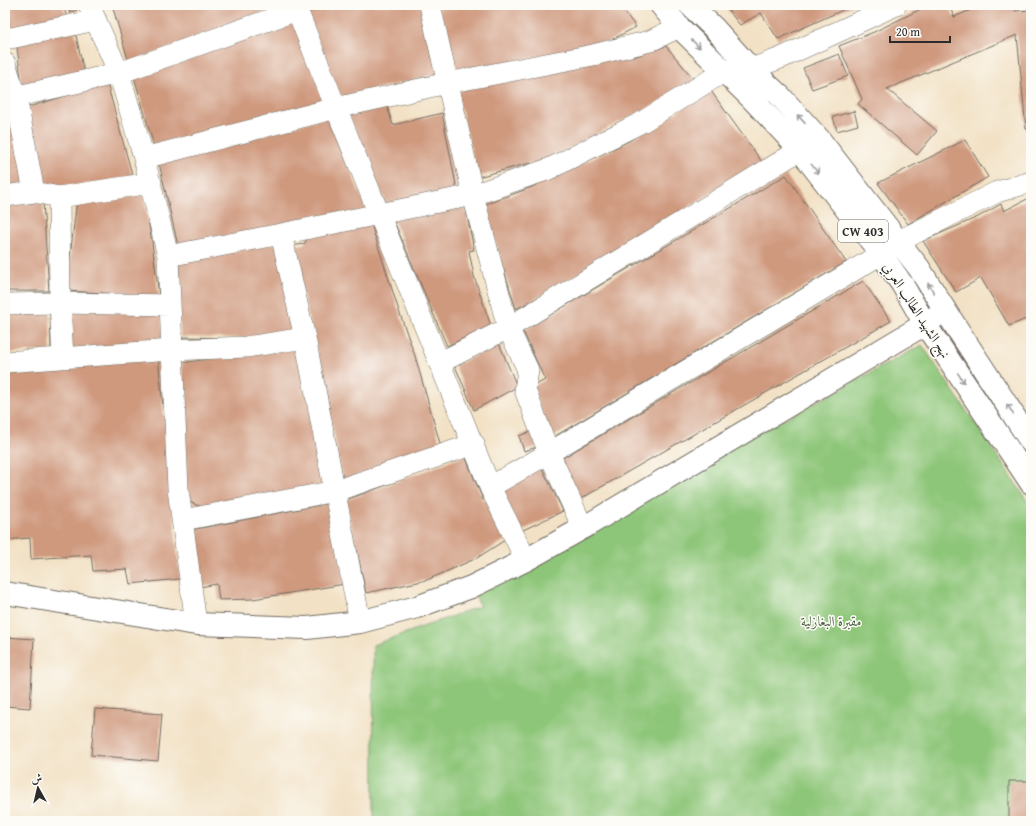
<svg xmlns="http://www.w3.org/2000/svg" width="1036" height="826" font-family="'Gentium Book Plus',Amiri,serif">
<rect width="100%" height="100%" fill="#fdfcf7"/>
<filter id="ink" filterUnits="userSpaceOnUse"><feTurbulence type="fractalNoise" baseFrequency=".025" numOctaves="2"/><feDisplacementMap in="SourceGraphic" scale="8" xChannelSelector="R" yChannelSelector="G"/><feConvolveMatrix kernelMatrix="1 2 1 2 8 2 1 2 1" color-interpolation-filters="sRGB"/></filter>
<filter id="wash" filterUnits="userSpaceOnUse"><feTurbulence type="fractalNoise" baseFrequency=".012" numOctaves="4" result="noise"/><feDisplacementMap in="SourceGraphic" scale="16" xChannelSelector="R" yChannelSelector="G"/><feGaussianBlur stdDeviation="0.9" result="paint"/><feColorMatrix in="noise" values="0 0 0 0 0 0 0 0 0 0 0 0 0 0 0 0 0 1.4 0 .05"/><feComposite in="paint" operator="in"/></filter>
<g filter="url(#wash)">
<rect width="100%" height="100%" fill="#f2e1c4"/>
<!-- green -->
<path fill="#8ec679" stroke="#5c7852" d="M922,345L1031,506V821H374L373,645L480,606L474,593L583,528Z"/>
<g id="blocks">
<!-- building -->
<path fill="#cf997e" d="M5,5H63L68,21L5,34Z
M67,5H75L77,10L70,13Z
M112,5H282L129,63Z
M343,5H424L438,74L341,97L306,12Z
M438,5H619L636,27L607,42L453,74Z
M724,5H854L778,39L761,13L740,25Z
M929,5H949L954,17L973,9V5H1015V11L1031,10V129H1026L1017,35L887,89L937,131L917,155L858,104L862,99L839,46L874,32Z
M291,16L325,102L155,150L133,73Z
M75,31L84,72L22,86L16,40Z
M666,46L697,83L535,165L530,163L478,177L456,89L631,52L633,57Z
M839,54L848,76L812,89L803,68Z
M107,83L133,178L42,190L25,108L69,95L68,93Z
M711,91L762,162L552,290L516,309L484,205L532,187L574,165L575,167L629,141Z
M386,103L393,125L442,113L457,190L387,205L347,111Z
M11,105L27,185L5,188V106Z
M854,111L858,125L837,131L833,117Z
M328,117L367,210L178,246L159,163Z
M965,140L988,177L908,224L878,183Z
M786,175L846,262L552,438L532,387L545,380L523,331Z
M143,192L152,242L159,296L66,291L77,199Z
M1031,197V317L1009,326L981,278L956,292L923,241L978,217L1001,204L1004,211Z
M43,202L49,291H5V205Z
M465,205L474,250L469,251L474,276L491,326L447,346L393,219Z
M370,221L399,311L415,356L441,447L343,480L323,377L291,246L304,244L309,236Z
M279,243L298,333L247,338L180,337L179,261Z
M863,281L891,321L577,501L559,460Z
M50,310L51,351L5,353V312Z
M68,310H161L164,345L69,351Z
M499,343L517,387L474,410L455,366Z
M300,345L325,484L202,507L187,501L182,363Z
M158,357L180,579L130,584L127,569L93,571L91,555L31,559L30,538L5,540V368Z
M531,431L537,447L524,451L519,436Z
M465,456L483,500L490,498L508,538L477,558L427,580L366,593L346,500Z
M542,468L563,511L521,531L500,488Z
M330,503L345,584L253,599L219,600L217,584L199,587L191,530Z
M5,637L34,639L30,708L5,706Z
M95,709L162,714L158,761L91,755Z
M1009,781H1031V821H1009Z"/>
</g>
</g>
<g filter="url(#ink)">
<use href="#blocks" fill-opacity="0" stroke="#716b61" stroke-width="1"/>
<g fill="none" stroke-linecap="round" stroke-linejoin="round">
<defs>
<path id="minor" d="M89,5L119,73L144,158L168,256L178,489L196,624
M295,5L336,108L490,487L526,560
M430,5L473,195L508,328L528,370L525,390L549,453L583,528
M5,37L11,38L96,20
M5,63L16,97L34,192
M5,99L119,73L297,10
M144,158L336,108L447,83L593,55L650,41L679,27
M5,196L34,192L59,197L151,183
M59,197L60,303L63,358
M281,234L305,338L360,622
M899,241L997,192L1031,182
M168,256L281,234L473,195L549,169L642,122L725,71L751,69L781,58L896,5
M5,304L60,303L170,305
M5,362L171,350L246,347L305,338
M439,363L508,328L800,150
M490,487L549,453L881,254
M183,520L335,491L474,444"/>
<path id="tertiary" d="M5,593L196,624L307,628L360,622L417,607L471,587L526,560L583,528L925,324L945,310"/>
<path id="primary" d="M661,5L679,27L753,100L800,150L881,254L902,284L925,324L1031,483
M690,5L715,29L751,69L780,96L820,140L919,268L945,310L1031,442"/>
</defs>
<!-- minor casing -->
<use href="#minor" stroke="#716b61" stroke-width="22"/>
<!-- tertiary casing -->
<use href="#tertiary" stroke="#716b61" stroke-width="24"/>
<!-- primary casing -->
<use href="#primary" stroke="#716b61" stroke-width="24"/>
<!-- minor -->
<use href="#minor" stroke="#fff" stroke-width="21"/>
<!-- tertiary -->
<use href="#tertiary" stroke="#fff" stroke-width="22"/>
<!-- primary -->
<use href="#primary" stroke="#fff" stroke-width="22"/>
</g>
<!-- one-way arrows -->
<defs><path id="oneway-shaft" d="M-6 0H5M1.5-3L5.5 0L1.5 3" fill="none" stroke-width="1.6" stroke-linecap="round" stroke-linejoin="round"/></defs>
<g stroke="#a0a0a0">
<use href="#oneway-shaft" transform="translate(696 44) rotate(44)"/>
<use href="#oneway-shaft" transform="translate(801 119) rotate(-133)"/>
<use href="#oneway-shaft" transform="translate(815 169) rotate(52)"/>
<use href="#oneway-shaft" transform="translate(931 288) rotate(-122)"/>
<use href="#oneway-shaft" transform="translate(961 378) rotate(56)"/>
<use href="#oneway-shaft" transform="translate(1010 409) rotate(-123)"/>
</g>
</g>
<g text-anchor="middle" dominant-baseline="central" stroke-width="3" stroke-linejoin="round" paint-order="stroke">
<!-- shield labels -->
<rect fill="#fdfcf7" stroke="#6a6a68" stroke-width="1" x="838" y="220" width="50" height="22" rx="3"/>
<g font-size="13" font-weight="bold" fill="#2b2b2b">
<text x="863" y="231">CW 403</text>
</g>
<!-- street labels -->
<g font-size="14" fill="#2b2b2b" stroke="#fdfcf7">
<text transform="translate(917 310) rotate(57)">نهج الشهيد الطالب العربي</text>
</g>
<!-- park labels -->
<g font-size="14" fill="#4e6146" stroke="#fdfcf7">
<text x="831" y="621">مقبرة البغازلية</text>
</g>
</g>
<!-- margin -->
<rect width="1036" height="826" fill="none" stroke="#fdfcf7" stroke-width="20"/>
<!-- north arrow -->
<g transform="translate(38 788) rotate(352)" stroke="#fdfcf7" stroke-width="3" paint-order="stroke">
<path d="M0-3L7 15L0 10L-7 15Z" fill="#2b2b2b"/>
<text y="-6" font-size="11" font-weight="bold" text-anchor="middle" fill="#2b2b2b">ش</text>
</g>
<!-- scale -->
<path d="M890 36v6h60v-6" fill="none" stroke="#2b2b2b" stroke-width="2"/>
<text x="896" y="36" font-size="12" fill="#2b2b2b" stroke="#fdfcf7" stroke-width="3" paint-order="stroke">20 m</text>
</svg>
